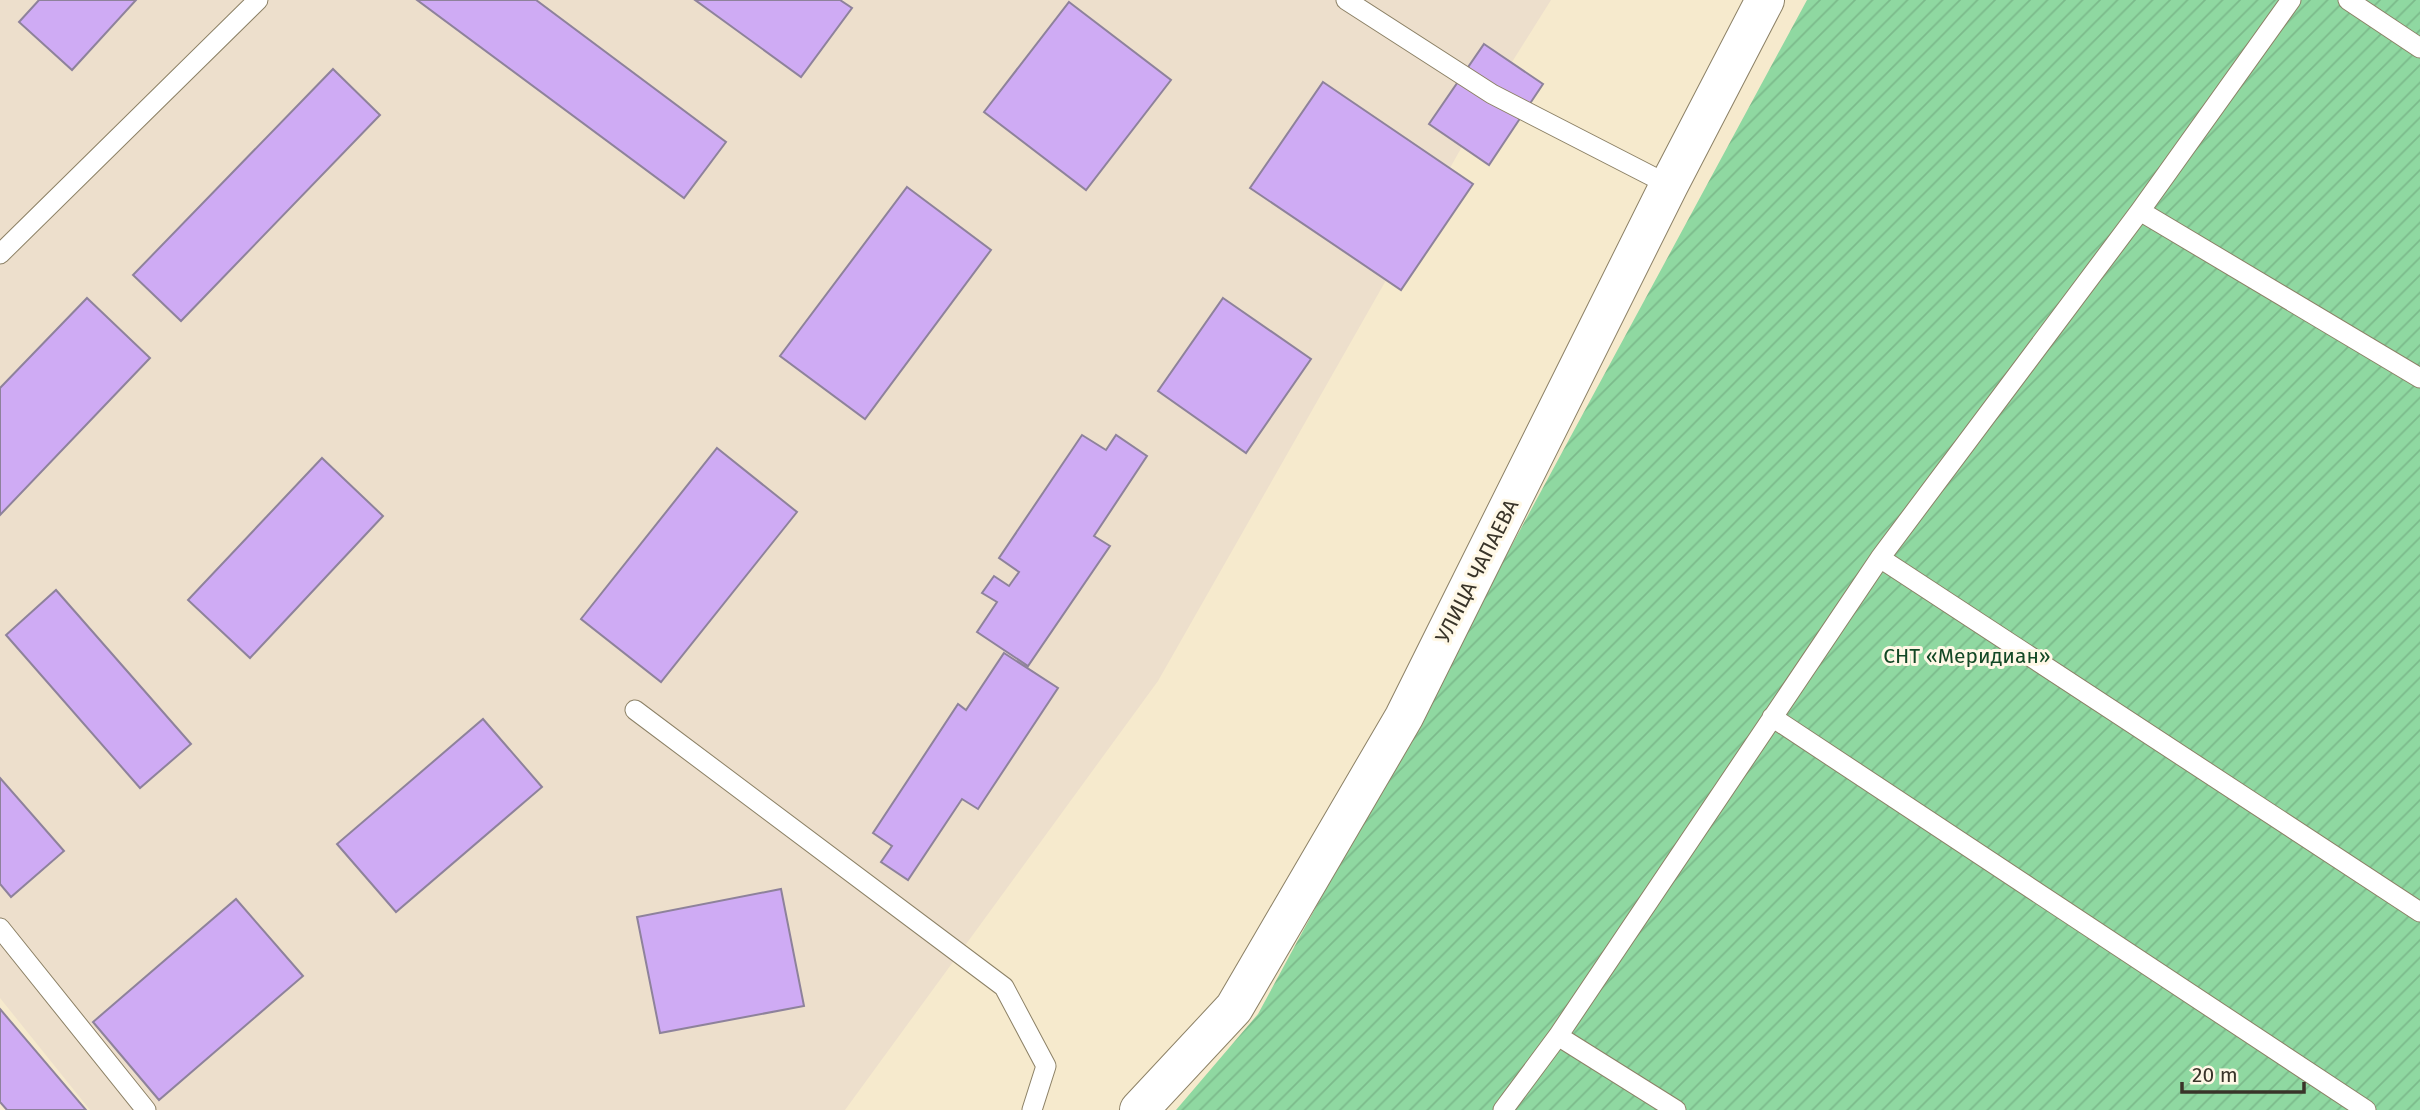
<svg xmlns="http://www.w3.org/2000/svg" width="2420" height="1110" font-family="'Fira Sans',sans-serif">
<defs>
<pattern id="garden-furrows" width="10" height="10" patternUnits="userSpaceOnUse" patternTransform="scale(1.75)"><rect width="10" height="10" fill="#8fd8a1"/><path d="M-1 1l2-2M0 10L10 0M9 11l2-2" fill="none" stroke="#7cba8b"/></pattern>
</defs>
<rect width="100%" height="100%" fill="#f6eacd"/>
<!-- commercial -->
<path fill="#eddfcc" d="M0,0H1551L1492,94L1158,681L845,1110H90L0,998Z"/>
<!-- garden -->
<path fill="url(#garden-furrows)" d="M1807,0H2420V1110H1176L1258,1014Z"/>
<!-- building -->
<path fill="#cfabf4" stroke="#8e829b" stroke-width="2" d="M39,0H136L72,70L19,22Z
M417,0H536L726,142L684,198Z
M695,0H840L852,8L801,77Z
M1069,2L1171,80L1086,190L984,112Z
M1484,44L1543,84L1489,165L1429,124Z
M333,69L380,115L181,321L133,275Z
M1323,82L1473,184L1401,290L1250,188Z
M907,187L991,250L865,419L780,356Z
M87,298L150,358L0,515V388Z
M1223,298L1311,359L1246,453L1158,391Z
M1082,435L1106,450L1116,435L1147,456L1094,536L1110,546L1028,666L977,632L997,602L982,593L994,576L1009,586L1019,572L999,558Z
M717,448L797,512L661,682L581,619Z
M322,458L383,516L250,658L188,600Z
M56,590L191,744L140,788L6,635Z
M1004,653L1058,688L978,809L962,799L908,880L881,862L892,846L873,833L958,704L966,710Z
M483,719L542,787L396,912L337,844Z
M0,778L64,851L11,897L0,884Z
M781,889L804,1006L660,1033L637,917Z
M236,899L303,976L159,1100L93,1022Z
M0,1009L86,1110H7L0,1102Z"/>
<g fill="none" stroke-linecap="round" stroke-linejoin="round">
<defs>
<path id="service" d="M1346,0L1492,94L1669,185
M2348,0L2420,48
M2140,211L2420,378
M0,254L258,0
M1880,558L2420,912
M635,710L1004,987L1046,1066L1032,1110
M1772,717L2366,1110
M0,928L146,1110
M1558,1036L1676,1110
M1503,1110L1558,1036L1880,558L2140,211L2291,0"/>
<path id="minor" d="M1139,1110L1234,1008L1404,717L1669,185L1765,0"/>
</defs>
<!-- service casing -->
<use href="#service" stroke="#8c8166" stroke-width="21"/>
<!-- minor casing -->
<use href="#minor" stroke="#8c8166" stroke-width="40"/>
<!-- service -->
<use href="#service" stroke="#fff" stroke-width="19"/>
<!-- minor -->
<use href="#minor" stroke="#fff" stroke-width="38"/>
</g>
<g text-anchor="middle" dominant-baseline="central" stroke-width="6" stroke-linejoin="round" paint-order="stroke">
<!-- street labels -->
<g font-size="21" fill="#393429" stroke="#fff8e6">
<text transform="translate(1477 571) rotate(-63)">УЛИЦА ЧАПАЕВА</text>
</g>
<!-- park labels -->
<g font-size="21" fill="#124825" stroke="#fff8e6">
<text x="1967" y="656">СНТ «Меридиан»</text>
</g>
</g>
<!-- scale -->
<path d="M2182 1082v10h122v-10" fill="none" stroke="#393429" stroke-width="3.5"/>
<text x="2192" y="1082" font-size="21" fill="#393429" stroke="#fff8e6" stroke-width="5" paint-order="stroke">20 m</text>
</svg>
